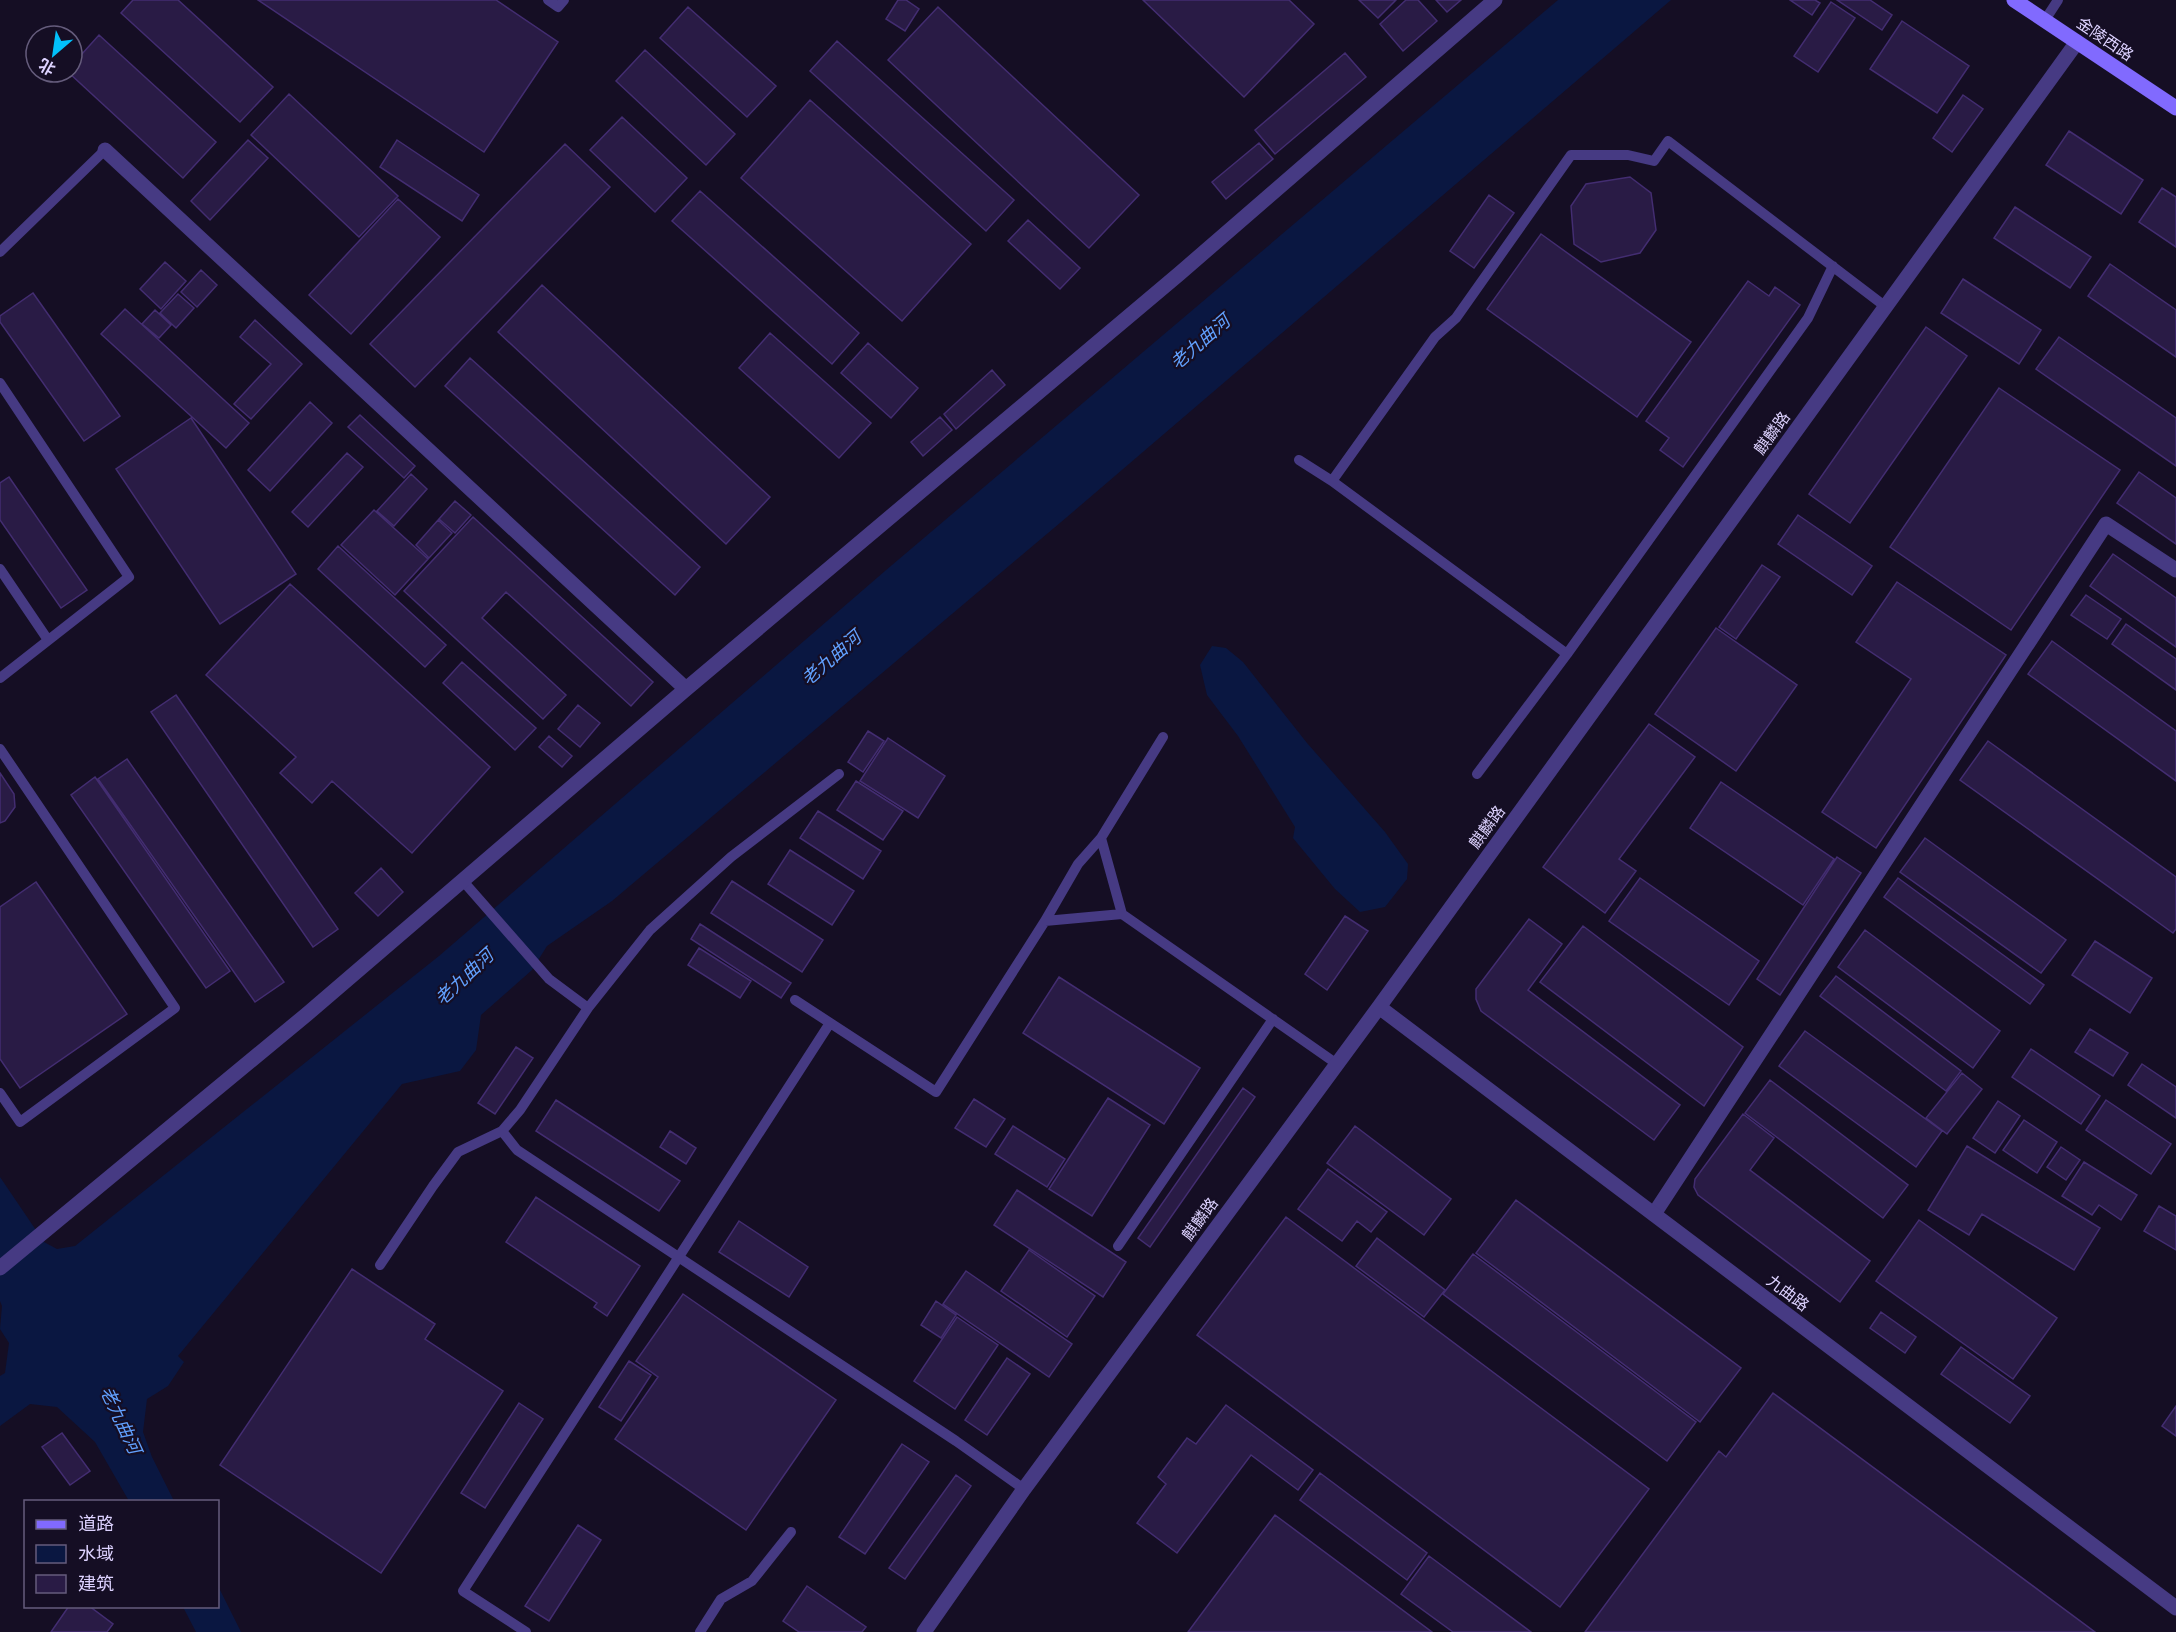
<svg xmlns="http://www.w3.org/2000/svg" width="2176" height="1632" font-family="Raleway,'Noto Sans SC',sans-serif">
<rect width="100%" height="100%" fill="#150e24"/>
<!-- water -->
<path fill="#0a1741" d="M1558,0H1671L1067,517L612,901L547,946L532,970L481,1015L476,1050L460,1071L402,1084L178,1356L184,1362L168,1386L147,1399L143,1432L152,1457L174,1501H129L95,1442L57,1407L30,1404L0,1426V1376L5,1373L9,1343L0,1329L2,1306L0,1301V1177L44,1242L57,1249L75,1246L439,956L885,571Z
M1212,646L1226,648L1243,662L1307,743L1385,832L1408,864L1407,879L1385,907L1360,912L1335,889L1293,838L1295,827L1238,736L1207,695L1200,665Z
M218,1586L241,1632H196L183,1607L218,1606Z"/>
<!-- building -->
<path fill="#291b45" stroke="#432d71" stroke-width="1.5" d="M133,0H178L273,87L240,122L121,13Z
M258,0H496L558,42L484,152Z
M898,0H906L919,9L905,31L886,19Z
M1143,0H1289L1314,24L1244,97Z
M1359,0H1396L1378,18Z
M1406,0H1418L1437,21L1403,51L1380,24Z
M1436,0H1461L1447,12Z
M1790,0H1815L1820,3L1812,15Z
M1837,0H1870L1892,15L1882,30Z
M1831,2L1855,18L1818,72L1794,56Z
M688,7L776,86L747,117L660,38Z
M938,7L1139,195L1089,248L888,60Z
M1902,21L1969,66L1937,113L1870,69Z
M99,35L216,142L183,178L68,72H72V65Z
M837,41L1014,200L986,231L810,71Z
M645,50L735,134L706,165L616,81Z
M1345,53L1366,77L1275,154L1255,130Z
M289,94L398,196L359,237L251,135Z
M1963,95L1983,109L1952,152L1933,138Z
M810,100L971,244L902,321L741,178Z
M622,117L687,178L655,212L590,150Z
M2069,131L2143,180L2121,214L2046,165Z
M248,140L268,158L210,220L191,201Z
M397,140L479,195L462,221L380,167Z
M1259,143L1273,159L1226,199L1212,182Z
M565,144L610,187L415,387L370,344Z
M1630,177L1651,193L1656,230L1640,253L1601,262L1574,244L1571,206L1586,184Z
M2162,188L2176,197V247L2139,222Z
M700,191L859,333L832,364L672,221Z
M1489,195L1514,213L1474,268L1450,251Z
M398,199L440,237L351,334L309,295Z
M2015,207L2091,257L2070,288L1994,238Z
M1028,220L1080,268L1060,289L1008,241Z
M1541,234L1691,342L1637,417L1487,309Z
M165,262L186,281L161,309L140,289Z
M2110,264L2176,310V357L2088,296Z
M201,270L217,285L197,307L181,292Z
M1963,279L2041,330L2019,364L1941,313Z
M1748,281L1769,296L1775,287L1800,305L1683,467L1660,450L1669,438L1646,421Z
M542,285L770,497L726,544L498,332Z
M33,293L120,416L84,441L0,322V316Z
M178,294L194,308L176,328L160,313Z
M125,309L249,423L226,448L101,334Z
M155,310L171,325L159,338L142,324Z
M255,320L302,364L251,419L234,404L271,364L240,337Z
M1926,327L1967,356L1850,523L1809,494Z
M770,333L871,423L839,458L739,368Z
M2059,337L2176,418V466L2036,369Z
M868,343L918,388L891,418L841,373Z
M470,358L700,567L675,595L445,386Z
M992,370L1005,385L956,429L944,414Z
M1999,388L2120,470L2011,630L1890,547Z
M310,402L332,423L270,491L248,470Z
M360,415L415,466L404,478L348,427Z
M940,417L952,430L923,456L911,442Z
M191,418L296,574L220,624L116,469Z
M347,453L363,467L308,527L292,512Z
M2139,472L2176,498V544L2117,503Z
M411,474L427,489L394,526L377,511Z
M9,477L87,590L61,608L0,520V483Z
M455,501L471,515L455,533L439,519Z
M374,510L428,559L395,595L341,545Z
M1798,515L1872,566L1852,595L1778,544Z
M473,517L653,682L631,706L506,592L482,618L566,695L543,719L404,591Z
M438,520L452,533L429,558L416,545Z
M338,546L446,645L425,667L318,569Z
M2113,554L2176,598V647L2090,586Z
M1762,565L1780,577L1736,639L1719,627Z
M1897,582L2006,655L1876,848L1822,812L1911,679L1856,642Z
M290,584L490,767L412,853L332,781L312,803L280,773L296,757L206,675Z
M2086,595L2121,619L2107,639L2071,615Z
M2126,624L2176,659V690L2112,644Z
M1716,628L1797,685L1736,771L1655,714Z
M2052,641L2176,731V781L2028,674Z
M462,662L536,728L515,750L443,683Z
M176,695L338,929L313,947L151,712Z
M578,705L600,723L580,747L558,729Z
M1649,724L1695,757L1619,859L1636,871L1605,913L1543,867Z
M868,731L884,741L863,772L848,762Z
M549,736L572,756L562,767L539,747Z
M888,738L945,776L918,818L860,781Z
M1988,741L2176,877V929L2173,933L1960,780Z
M127,759L284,982L255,1002L98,779Z
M0,773L14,794L15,807L5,821L0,823Z
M95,777L230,971L206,988L71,795Z
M856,781L903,811L883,840L837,810Z
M1721,782L1834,859L1803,905L1690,828Z
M818,811L881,851L863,879L800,838Z
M1925,838L2066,940L2041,973L1900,872Z
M790,850L854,891L832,925L768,884Z
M1837,857L1861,873L1780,995L1757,979Z
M381,868L403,892L378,916L355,893Z
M1640,878L1759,961L1729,1005L1609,921Z
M1898,878L2044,985L2030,1004L1884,897Z
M732,881L823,940L802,972L711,913Z
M36,882L127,1014L20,1088L0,1059V907Z
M1345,916L1368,931L1327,990L1305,974Z
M1529,919L1562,944L1528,990L1680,1105L1654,1140L1481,1011L1476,999V989Z
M700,924L791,983L781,998L691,939Z
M1583,926L1743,1047L1704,1106L1540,982Z
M1865,930L2000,1031L1973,1068L1838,967Z
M2095,941L2152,978L2130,1013L2072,975Z
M699,948L751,981L740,998L688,965Z
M1836,976L1961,1071L1946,1091L1820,996Z
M1059,977L1200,1068L1164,1124L1023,1033Z
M2090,1029L2128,1053L2113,1076L2075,1052Z
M1805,1031L1942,1131L1916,1167L1779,1066Z
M516,1047L533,1058L495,1114L478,1103Z
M2031,1049L2100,1096L2081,1124L2012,1077Z
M2142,1064L2176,1087V1118L2128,1085Z
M1962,1073L1982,1089L1947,1134L1926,1118Z
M1770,1080L1908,1185L1883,1218L1745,1113Z
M1243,1088L1255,1097L1150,1247L1138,1238Z
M1108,1098L1150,1125L1092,1216L1049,1189Z
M974,1099L1005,1119L986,1147L955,1128Z
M556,1100L680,1181L659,1211L536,1131Z
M2106,1100L2171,1144L2151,1174L2086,1130Z
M1998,1101L2020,1116L1995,1153L1973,1138Z
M1743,1114L1774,1138L1750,1170L1870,1261L1840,1302L1698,1195L1694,1187L1695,1179Z
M2024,1120L2057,1142L2037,1173L2003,1150Z
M1013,1126L1065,1159L1047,1187L995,1154Z
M1355,1126L1451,1199L1424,1235L1327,1163Z
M670,1131L696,1148L686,1164L660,1147Z
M1967,1146L2100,1228L2074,1270L1982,1214L1969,1235L1928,1210Z
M2061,1147L2080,1160L2066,1180L2047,1167Z
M2084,1162L2137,1195L2121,1220L2099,1205L2092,1215L2062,1196Z
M1328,1169L1387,1212L1371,1232L1357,1221L1342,1241L1298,1209Z
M1017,1190L1126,1262L1103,1297L994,1225Z
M536,1197L640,1266L607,1316L594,1307L597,1303L506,1242Z
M1516,1200L1741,1368L1700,1422L1476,1253Z
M2159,1206L2176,1216V1250L2144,1231Z
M1286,1217L1649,1489L1560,1607L1197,1335Z
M1919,1220L2057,1318L2013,1379L1876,1281Z
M739,1221L808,1267L789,1297L719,1252Z
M1377,1238L1445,1290L1424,1317L1356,1266Z
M1029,1250L1095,1296L1067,1337L1001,1291Z
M1473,1254L1696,1422L1667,1461L1443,1294Z
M352,1269L435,1324L425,1339L503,1391L381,1573L220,1465Z
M966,1271L1072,1344L1049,1377L943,1304Z
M683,1294L836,1400L746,1530L615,1439L658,1377L636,1361Z
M936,1301L956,1315L941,1338L921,1325Z
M1881,1312L1916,1337L1905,1353L1870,1328Z
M957,1317L998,1345L955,1409L914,1381Z
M1961,1347L2030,1396L2010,1423L1941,1374Z
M1007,1358L1030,1374L987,1435L965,1420Z
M629,1361L651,1375L621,1421L599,1407Z
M1773,1393L2095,1632H1585L1719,1451L1726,1457Z
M519,1403L543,1419L485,1508L461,1493Z
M1226,1405L1313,1470L1298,1490L1251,1455L1177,1553L1137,1523L1166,1484L1158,1477L1187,1438L1196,1444Z
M2176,1406V1436L2162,1426Z
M62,1433L90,1471L70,1485L42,1447Z
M902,1444L929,1462L865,1554L839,1537Z
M1320,1473L1427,1553L1407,1580L1300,1500Z
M956,1475L971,1486L905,1579L889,1568Z
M1275,1515L1432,1632H1188Z
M578,1525L601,1540L549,1621L525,1606Z
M1429,1556L1531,1632H1453L1401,1594Z
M807,1586L866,1627L862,1632H799L783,1621Z
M69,1606H89L113,1624L107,1632H51Z"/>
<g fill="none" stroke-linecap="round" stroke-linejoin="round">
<!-- service -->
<path stroke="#463a83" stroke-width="10" d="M548,0L558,7L564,0
M2045,20L2058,0
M0,252L105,150
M0,383L129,577L0,678
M1299,460L1332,481L1567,654L1808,318L1833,266
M1332,481L1435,337L1456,318L1571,155H1628L1654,161L1668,141L1886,307
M0,569L48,640
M0,749L175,1008L20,1122L0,1093
M1477,774L1567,654
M1101,838L1122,914
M463,881L549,979L588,1008
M1045,921L1078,864L1101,838L1163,737
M795,1000L936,1092L1045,921L1122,914L1337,1064
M502,1131L520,1110L588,1008L650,930L731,857L839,774
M1118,1246L1273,1019
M380,1265L433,1186L458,1152L502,1131L517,1150L956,1441L1024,1489
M526,1632L463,1591L830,1023
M700,1632L721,1599L752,1581L791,1532"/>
<!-- minor -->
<path stroke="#463a83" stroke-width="15" d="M105,150L686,689
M1654,1214L2106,524L2176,570
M0,1268L306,1015L686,689L1179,274L1495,0"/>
<!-- tertiary -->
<path stroke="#463a83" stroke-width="15" d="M1379,1007L2176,1608
M924,1632L1024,1489L1379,1007L2077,42"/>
<!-- secondary -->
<path stroke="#816afe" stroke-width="15" d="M2014,0L2176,108"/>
</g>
<g text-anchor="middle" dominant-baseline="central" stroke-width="4.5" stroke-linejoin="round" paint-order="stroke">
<!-- street labels -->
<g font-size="16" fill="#ddd2ff" stroke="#150e24">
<text transform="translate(2105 39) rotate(34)">金陵西路</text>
<text transform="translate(1772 433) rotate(-54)">麒麟路</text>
<text transform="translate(1487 827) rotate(-54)">麒麟路</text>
<text transform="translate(1200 1219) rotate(-54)">麒麟路</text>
<text transform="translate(1788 1293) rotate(37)">九曲路</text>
</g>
<!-- water labels -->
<g font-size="18" font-style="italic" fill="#61a0fe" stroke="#150e24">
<text transform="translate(1200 342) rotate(-41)">老九曲河</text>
<text transform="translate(831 658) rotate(-41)">老九曲河</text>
<text transform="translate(464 977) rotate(-43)">老九曲河</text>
<text transform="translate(121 1420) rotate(65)">老九曲河</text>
</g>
</g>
<!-- legend -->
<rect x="24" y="1500" width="195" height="108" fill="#150e24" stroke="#655c7c" stroke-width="1.5"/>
<rect x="36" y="1520" width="30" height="9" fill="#816afe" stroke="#655c7c" stroke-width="1.5"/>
<text x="78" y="1530" font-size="18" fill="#ddd2ff">道路</text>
<rect x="36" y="1545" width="30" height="18" fill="#0a1741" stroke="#655c7c" stroke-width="1.5"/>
<text x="78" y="1560" font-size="18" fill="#ddd2ff">水域</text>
<rect x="36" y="1575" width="30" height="18" fill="#291b45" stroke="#655c7c" stroke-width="1.5"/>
<text x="78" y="1590" font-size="18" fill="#ddd2ff">建筑</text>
<!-- north arrow -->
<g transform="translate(54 54) rotate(209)"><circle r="28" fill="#150e24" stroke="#655c7c" stroke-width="1.5"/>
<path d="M0-4.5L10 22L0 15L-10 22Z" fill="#02c0fa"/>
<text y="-9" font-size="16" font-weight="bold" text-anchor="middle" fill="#ddd2ff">北</text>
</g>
</svg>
